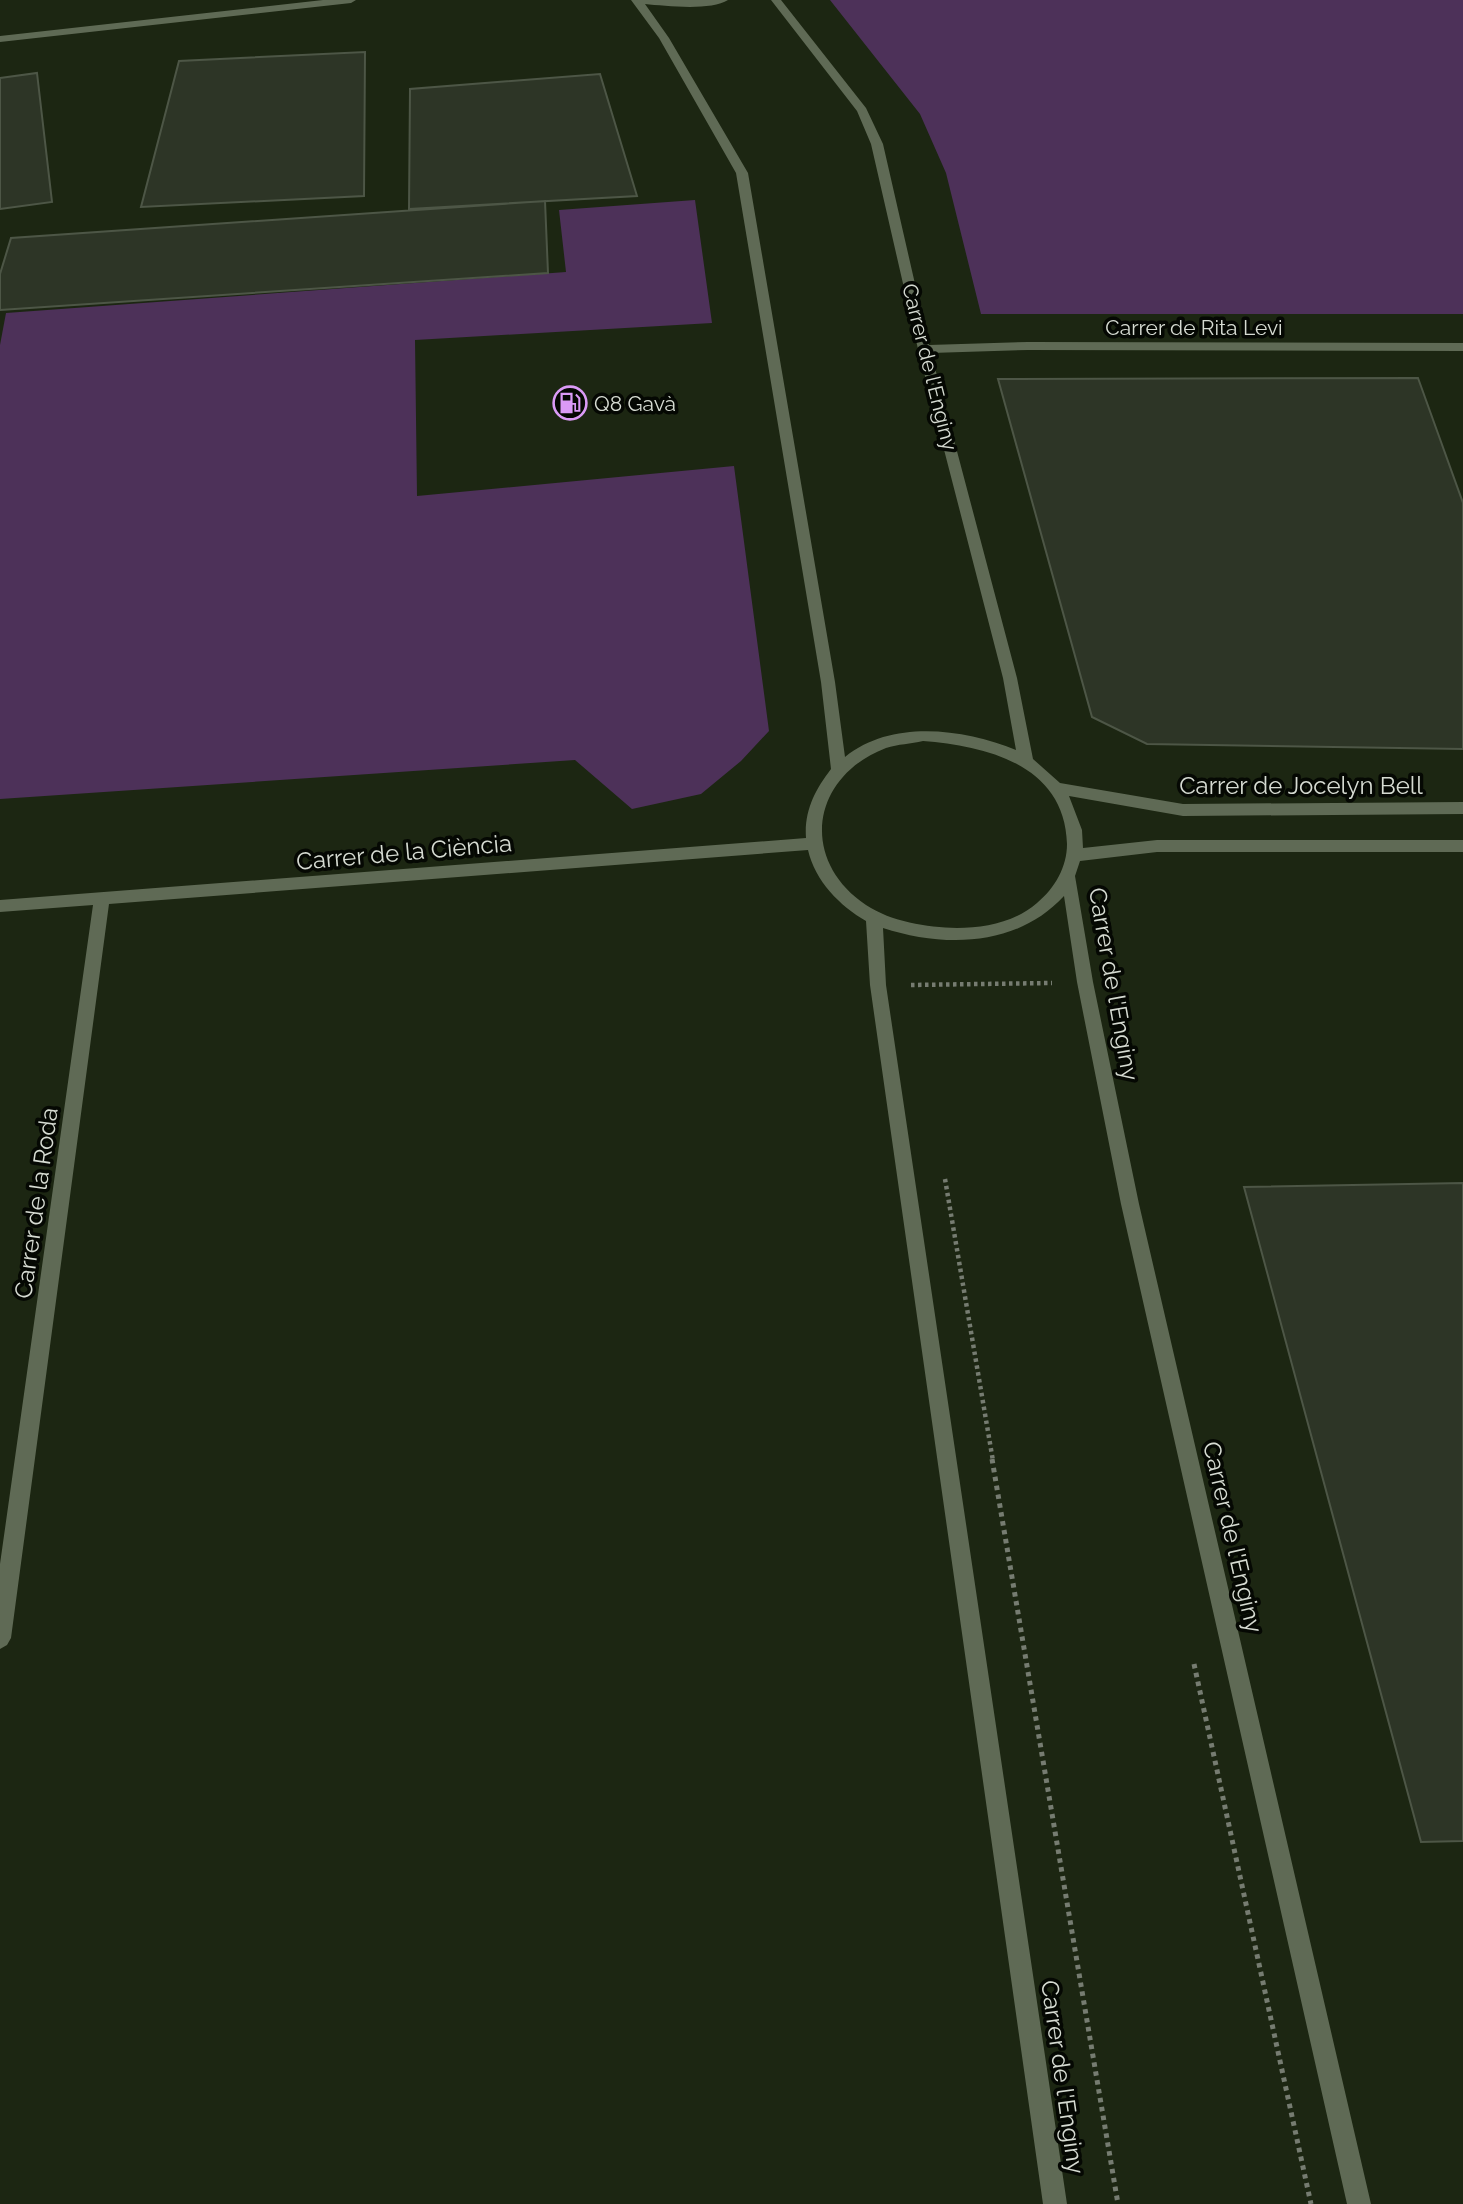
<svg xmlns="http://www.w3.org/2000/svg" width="1463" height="2204" font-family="Raleway,sans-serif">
<rect width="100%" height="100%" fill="#181f11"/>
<!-- built -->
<path fill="#1c2612" d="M0,0H1463V2204H0Z"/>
<!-- green -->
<path fill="#4d3159" d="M830,0H1463V314H981L946,173L920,114Z
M695,200L712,323L415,340L417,496L734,466L769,731L741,761L701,794L632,809L575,760L0,799V345L6,313L566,272L559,210Z"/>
<!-- building -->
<path fill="#2d3526" stroke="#4d5646" stroke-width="2" d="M365,52L364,196L141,207L179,61Z
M37,73L52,202L0,209V78Z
M600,74L637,196L409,209L410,89Z
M545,201L548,273L0,310V274L11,238Z
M1418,378L1463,503V749L1147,744L1092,717L998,379Z
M1463,1183V1841L1421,1842L1244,1187Z"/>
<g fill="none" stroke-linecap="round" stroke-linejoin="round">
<!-- path-far1 -->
<path stroke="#767c71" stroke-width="4.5" stroke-dasharray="3.5 3.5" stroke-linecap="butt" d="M911,985L1052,983
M945,1179L993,1461"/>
<!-- path -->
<path stroke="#767c71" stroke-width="5" stroke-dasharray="4.5 4.5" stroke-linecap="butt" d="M992,1459L1118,2204
M1194,1664L1311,2204"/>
<!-- minor -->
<path fill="#5f6a55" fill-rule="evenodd" d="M323,0H356L351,3L0,42V36Z
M631,0H728C711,11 666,6 645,4L669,38L748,173L835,682L845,757C892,719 964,729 1016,750L1003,678L918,349L871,144L857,111L771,0H781L866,108L883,144L929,345L1028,342L1463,343V351L1028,350L931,353L1017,678L1033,759L1060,783L1183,804L1463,802V814L1183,816L1069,796L1082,830L1083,848L1157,840H1463V852H1157L1080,861L1075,876L1093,982L1139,1204L1371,2204H1347L1121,1204L1077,982L1064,896C1017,947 945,948 883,928L886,985L1067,2204H1043L870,985L866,921C840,906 815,881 808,850L109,904L11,1638L7,1645L0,1649V1564L93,905L0,912V900L806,838C804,811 815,790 831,769L821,682L736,173L659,38ZM923,741C987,746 1065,765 1067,844C1067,867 1055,888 1037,903C1015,922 985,928 957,928C926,927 892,922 866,905C798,859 812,776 886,748C898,744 911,744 923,741Z"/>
</g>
<!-- icons -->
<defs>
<symbol id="fuel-ring" viewBox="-11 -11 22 22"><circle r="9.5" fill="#050803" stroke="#da9af6" stroke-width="1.5"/><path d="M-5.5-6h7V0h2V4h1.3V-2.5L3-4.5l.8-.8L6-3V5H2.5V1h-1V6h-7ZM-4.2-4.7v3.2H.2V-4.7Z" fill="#da9af6"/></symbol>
</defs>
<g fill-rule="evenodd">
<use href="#fuel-ring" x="551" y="384" width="38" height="38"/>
</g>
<g text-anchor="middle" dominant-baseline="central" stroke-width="7" stroke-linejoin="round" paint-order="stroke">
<!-- far-street labels -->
<g font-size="21" fill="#d6dbd2" stroke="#050803">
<text x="1194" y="327">Carrer de Rita Levi</text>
<text transform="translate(930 367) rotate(76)">Carrer de l'Enginy</text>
</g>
<!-- far-poi labels -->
<g font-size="21" fill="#d6dbd2" stroke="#050803" text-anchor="start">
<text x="594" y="403">Q8 Gavà</text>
</g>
<!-- street labels -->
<g font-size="24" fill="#d6dbd2" stroke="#050803">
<text x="1301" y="785">Carrer de Jocelyn Bell</text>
<text transform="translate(404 852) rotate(-5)">Carrer de la Ciència</text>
<text transform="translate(1114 984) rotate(80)">Carrer de l'Enginy</text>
<text transform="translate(36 1203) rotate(-82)">Carrer de la Roda</text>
<text transform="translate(1233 1537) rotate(77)">Carrer de l'Enginy</text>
<text transform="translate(1063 2077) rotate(82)">Carrer de l'Enginy</text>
</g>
</g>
</svg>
